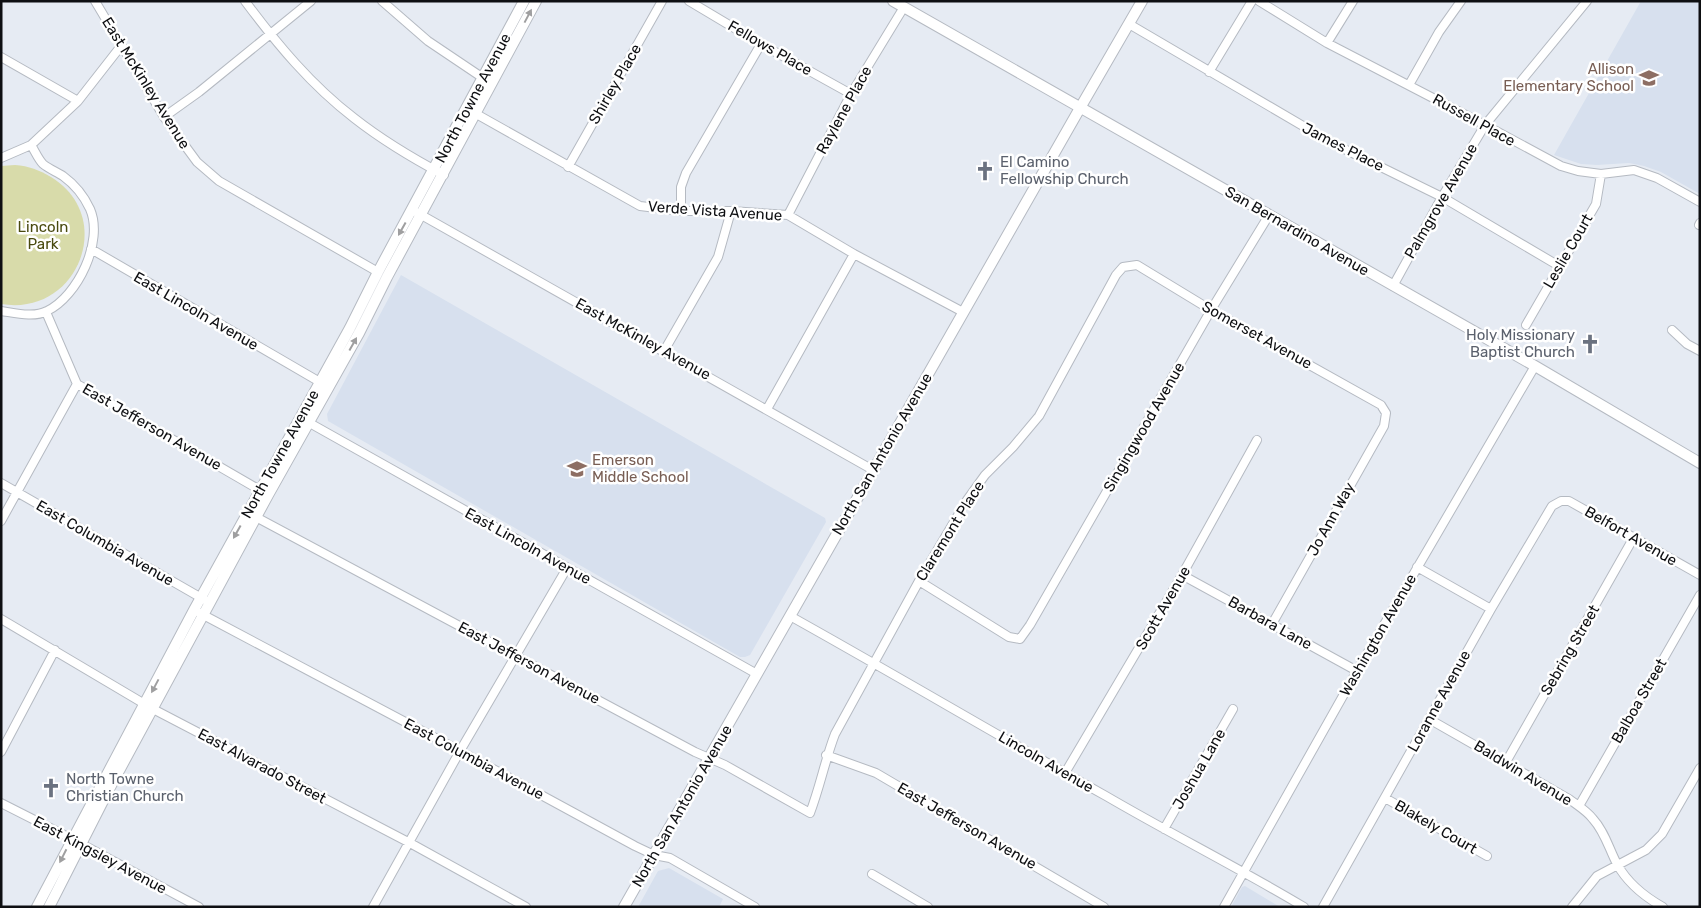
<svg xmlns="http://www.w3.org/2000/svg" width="1701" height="908" font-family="Rubik,sans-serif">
<rect width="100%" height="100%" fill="#e6ebf3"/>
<!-- built -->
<path fill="#d7e0ee" d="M1641,1H1700V194L1661,172L1644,166L1629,163L1597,165L1581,164L1554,155Z
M401,275L825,518L826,522L750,655L745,657H740L328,421L327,414Z
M669,868L723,899L719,907H638L658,871Z
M1245,886L1280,907H1231L1242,887Z"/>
<!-- green -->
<path fill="#d8dbaa" d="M15,165C29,166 39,170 51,177C117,217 78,317 1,304V166Z"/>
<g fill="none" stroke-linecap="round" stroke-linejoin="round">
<defs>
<path id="minor" d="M95,1L164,117L197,162L219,181L378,272
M245,1C277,44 311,85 354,118C382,140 412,158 444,175
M382,1L428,41L486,80
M689,1L761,44L851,94
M1259,1L1327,43L1485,125L1561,166L1578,171L1601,174L1634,170L1657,178L1700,202
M1129,24L1332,143L1442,197L1559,266
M1327,43L1353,1
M1,57L78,101
M1209,72L1252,1
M1409,85L1439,32L1461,1
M471,111L640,206L681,211H731L788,215L854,254L963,312
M164,117L199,92L311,1
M1,158L31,145L78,101L121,46
M568,167L662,1
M681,211V187L686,173L761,44
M416,212L873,470
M788,215L851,94L904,7
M1699,225L1700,223
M91,249L325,385
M1393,286L1442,197L1485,125L1587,1
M1,311C15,313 34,318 47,311C78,296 104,241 90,209C84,196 74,184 63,176C57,172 49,169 43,164C38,159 35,151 31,145
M46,312L77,384L265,493
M1526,325L1596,204L1601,174
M1672,330L1687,344L1700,351
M664,351L718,257L731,211
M767,409L854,254
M306,421L757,674
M1,483L205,600
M252,515L695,752L725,765L810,813C820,787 825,760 835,734L919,581L967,500L985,475L1013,447L1039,416L1116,275L1123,267L1137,265L1211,310L1381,405L1386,413L1384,426L1272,624
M1,521L77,384
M1417,567L1491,609
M1182,575L1357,671
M919,581L1009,637L1020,639L1030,625L1211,310L1269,215
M194,610L460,751L635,846L654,855L670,858L755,907
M790,616C896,675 1000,737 1106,796C1171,834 1239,868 1304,907
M1,619L153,709L410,843L526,907
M1429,719L1569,799C1577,805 1587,811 1593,819C1605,832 1609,849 1617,864C1627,882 1645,897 1663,907
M1,752L55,650
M826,755L876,773L1104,907
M1506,762L1634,537
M1065,773L1182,575L1257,440
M1385,798L1487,856
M1,803L72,839L199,907
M1579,806L1700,595
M1164,829L1233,709
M872,874L928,907
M373,907L460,751L567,568
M1224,907L1357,671L1535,366
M1323,907L1491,609L1552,506L1561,501H1569L1700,575
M1572,907L1597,876L1646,850L1662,834L1700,768"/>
<path id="major" d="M893,1L1535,366L1700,463
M37,907L194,610L350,328L378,272L524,1
M49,907L108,791L268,495L359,333L387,277L536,1
M624,907L1080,108L1142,1"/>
</defs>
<!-- minor casing -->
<use href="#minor" stroke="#b5bac2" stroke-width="10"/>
<!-- major casing -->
<use href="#major" stroke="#b5bac2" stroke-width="12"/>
<!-- minor -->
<use href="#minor" stroke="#fff" stroke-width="8"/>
<!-- major -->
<use href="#major" stroke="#fff" stroke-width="10"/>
</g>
<!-- one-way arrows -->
<defs><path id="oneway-solid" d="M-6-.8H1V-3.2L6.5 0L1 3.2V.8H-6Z" transform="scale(1.25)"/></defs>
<g fill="#9f9fa0">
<use href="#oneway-solid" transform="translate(528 16) rotate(-62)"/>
<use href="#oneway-solid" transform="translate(402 229) rotate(119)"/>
<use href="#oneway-solid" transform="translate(353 344) rotate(-61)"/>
<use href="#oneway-solid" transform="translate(237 532) rotate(119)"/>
<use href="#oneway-solid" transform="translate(155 686) rotate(118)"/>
<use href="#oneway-solid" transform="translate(63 856) rotate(117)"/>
</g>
<!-- icons -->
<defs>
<symbol id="school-bare" viewBox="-9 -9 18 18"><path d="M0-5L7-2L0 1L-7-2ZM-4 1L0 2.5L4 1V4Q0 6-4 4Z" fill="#8d6e63" stroke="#fff" stroke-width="2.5" paint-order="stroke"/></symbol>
<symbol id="church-bare" viewBox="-9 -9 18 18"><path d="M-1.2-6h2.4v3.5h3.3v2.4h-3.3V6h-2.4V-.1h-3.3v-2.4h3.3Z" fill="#6b7280" stroke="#fff" stroke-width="2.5" paint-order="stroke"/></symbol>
</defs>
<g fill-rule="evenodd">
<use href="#school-bare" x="1635" y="64" width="28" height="28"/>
<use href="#church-bare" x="971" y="157" width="28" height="28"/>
<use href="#church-bare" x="1576" y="330" width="28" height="28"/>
<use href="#school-bare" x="563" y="455" width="28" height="28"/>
<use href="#church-bare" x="37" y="774" width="28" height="28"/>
</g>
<g text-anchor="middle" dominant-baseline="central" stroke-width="5" stroke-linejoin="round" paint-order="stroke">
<!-- street labels -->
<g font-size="15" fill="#0e0f12" stroke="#fff">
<text transform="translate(770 48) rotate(30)">Fellows Place</text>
<text transform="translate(146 83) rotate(58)">East McKinley Avenue</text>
<text transform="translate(615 84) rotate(-60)">Shirley Place</text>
<text transform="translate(473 98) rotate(-62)">North Towne Avenue</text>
<text transform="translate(844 110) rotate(-61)">Raylene Place</text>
<text transform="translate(1474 120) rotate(29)">Russell Place</text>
<text transform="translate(1343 147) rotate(27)">James Place</text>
<text transform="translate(1441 201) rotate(-60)">Palmgrove Avenue</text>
<text transform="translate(715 211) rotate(4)">Verde Vista Avenue</text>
<text transform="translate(1297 231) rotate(30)">San Bernardino Avenue</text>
<text transform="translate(1568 251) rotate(-60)">Leslie Court</text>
<text transform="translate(196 311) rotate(30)">East Lincoln Avenue</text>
<text transform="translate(1257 335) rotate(29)">Somerset Avenue</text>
<text transform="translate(643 339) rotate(29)">East McKinley Avenue</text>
<text transform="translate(152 427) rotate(30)">East Jefferson Avenue</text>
<text transform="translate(1144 427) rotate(-60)">Singingwood Avenue</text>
<text transform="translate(280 454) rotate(-61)">North Towne Avenue</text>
<text transform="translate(882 454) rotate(-60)">North San Antonio Avenue</text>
<text transform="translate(1331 519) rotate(-61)">Jo Ann Way</text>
<text transform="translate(950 531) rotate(-58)">Claremont Place</text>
<text transform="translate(1631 536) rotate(30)">Belfort Avenue</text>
<text transform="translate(105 543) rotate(30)">East Columbia Avenue</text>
<text transform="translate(528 546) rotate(29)">East Lincoln Avenue</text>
<text transform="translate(1163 608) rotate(-60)">Scott Avenue</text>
<text transform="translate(1270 623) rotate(29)">Barbara Lane</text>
<text transform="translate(1378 635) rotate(-60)">Washington Avenue</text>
<text transform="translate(1570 650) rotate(-60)">Sebring Street</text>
<text transform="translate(529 663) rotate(28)">East Jefferson Avenue</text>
<text transform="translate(1439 701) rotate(-61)">Loranne Avenue</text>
<text transform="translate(1639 701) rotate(-60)">Balboa Street</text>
<text transform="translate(474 759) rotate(28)">East Columbia Avenue</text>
<text transform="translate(1046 762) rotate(30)">Lincoln Avenue</text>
<text transform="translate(262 766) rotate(28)">East Alvarado Street</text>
<text transform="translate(1199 769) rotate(-60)">Joshua Lane</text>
<text transform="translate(1523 773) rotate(31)">Baldwin Avenue</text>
<text transform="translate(682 806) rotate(-60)">North San Antonio Avenue</text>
<text transform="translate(967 826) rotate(30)">East Jefferson Avenue</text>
<text transform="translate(1436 827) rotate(30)">Blakely Court</text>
<text transform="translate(100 855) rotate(28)">East Kingsley Avenue</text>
</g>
<!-- education labels -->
<g font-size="15" fill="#785e54" stroke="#fff" text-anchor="end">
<text x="1634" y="69">Allison<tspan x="1634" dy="17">Elementary School</tspan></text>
<text x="592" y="460" text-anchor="start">Emerson<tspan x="592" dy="17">Middle School</tspan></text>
</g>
<!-- worship labels -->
<g font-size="15" fill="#5b616d" stroke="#fff" text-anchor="start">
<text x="1000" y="162">El Camino<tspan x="1000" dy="17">Fellowship Church</tspan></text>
<text x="1575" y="335" text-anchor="end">Holy Missionary<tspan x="1575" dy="17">Baptist Church</tspan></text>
<text x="66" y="779">North Towne<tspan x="66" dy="17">Christian Church</tspan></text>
</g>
<!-- park labels -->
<g font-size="15" fill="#494a0f" stroke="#fff">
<text x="43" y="227">Lincoln<tspan x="43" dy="17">Park</tspan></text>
</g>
</g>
<!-- border -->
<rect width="1701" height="908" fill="none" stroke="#0e0f12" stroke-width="5"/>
</svg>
